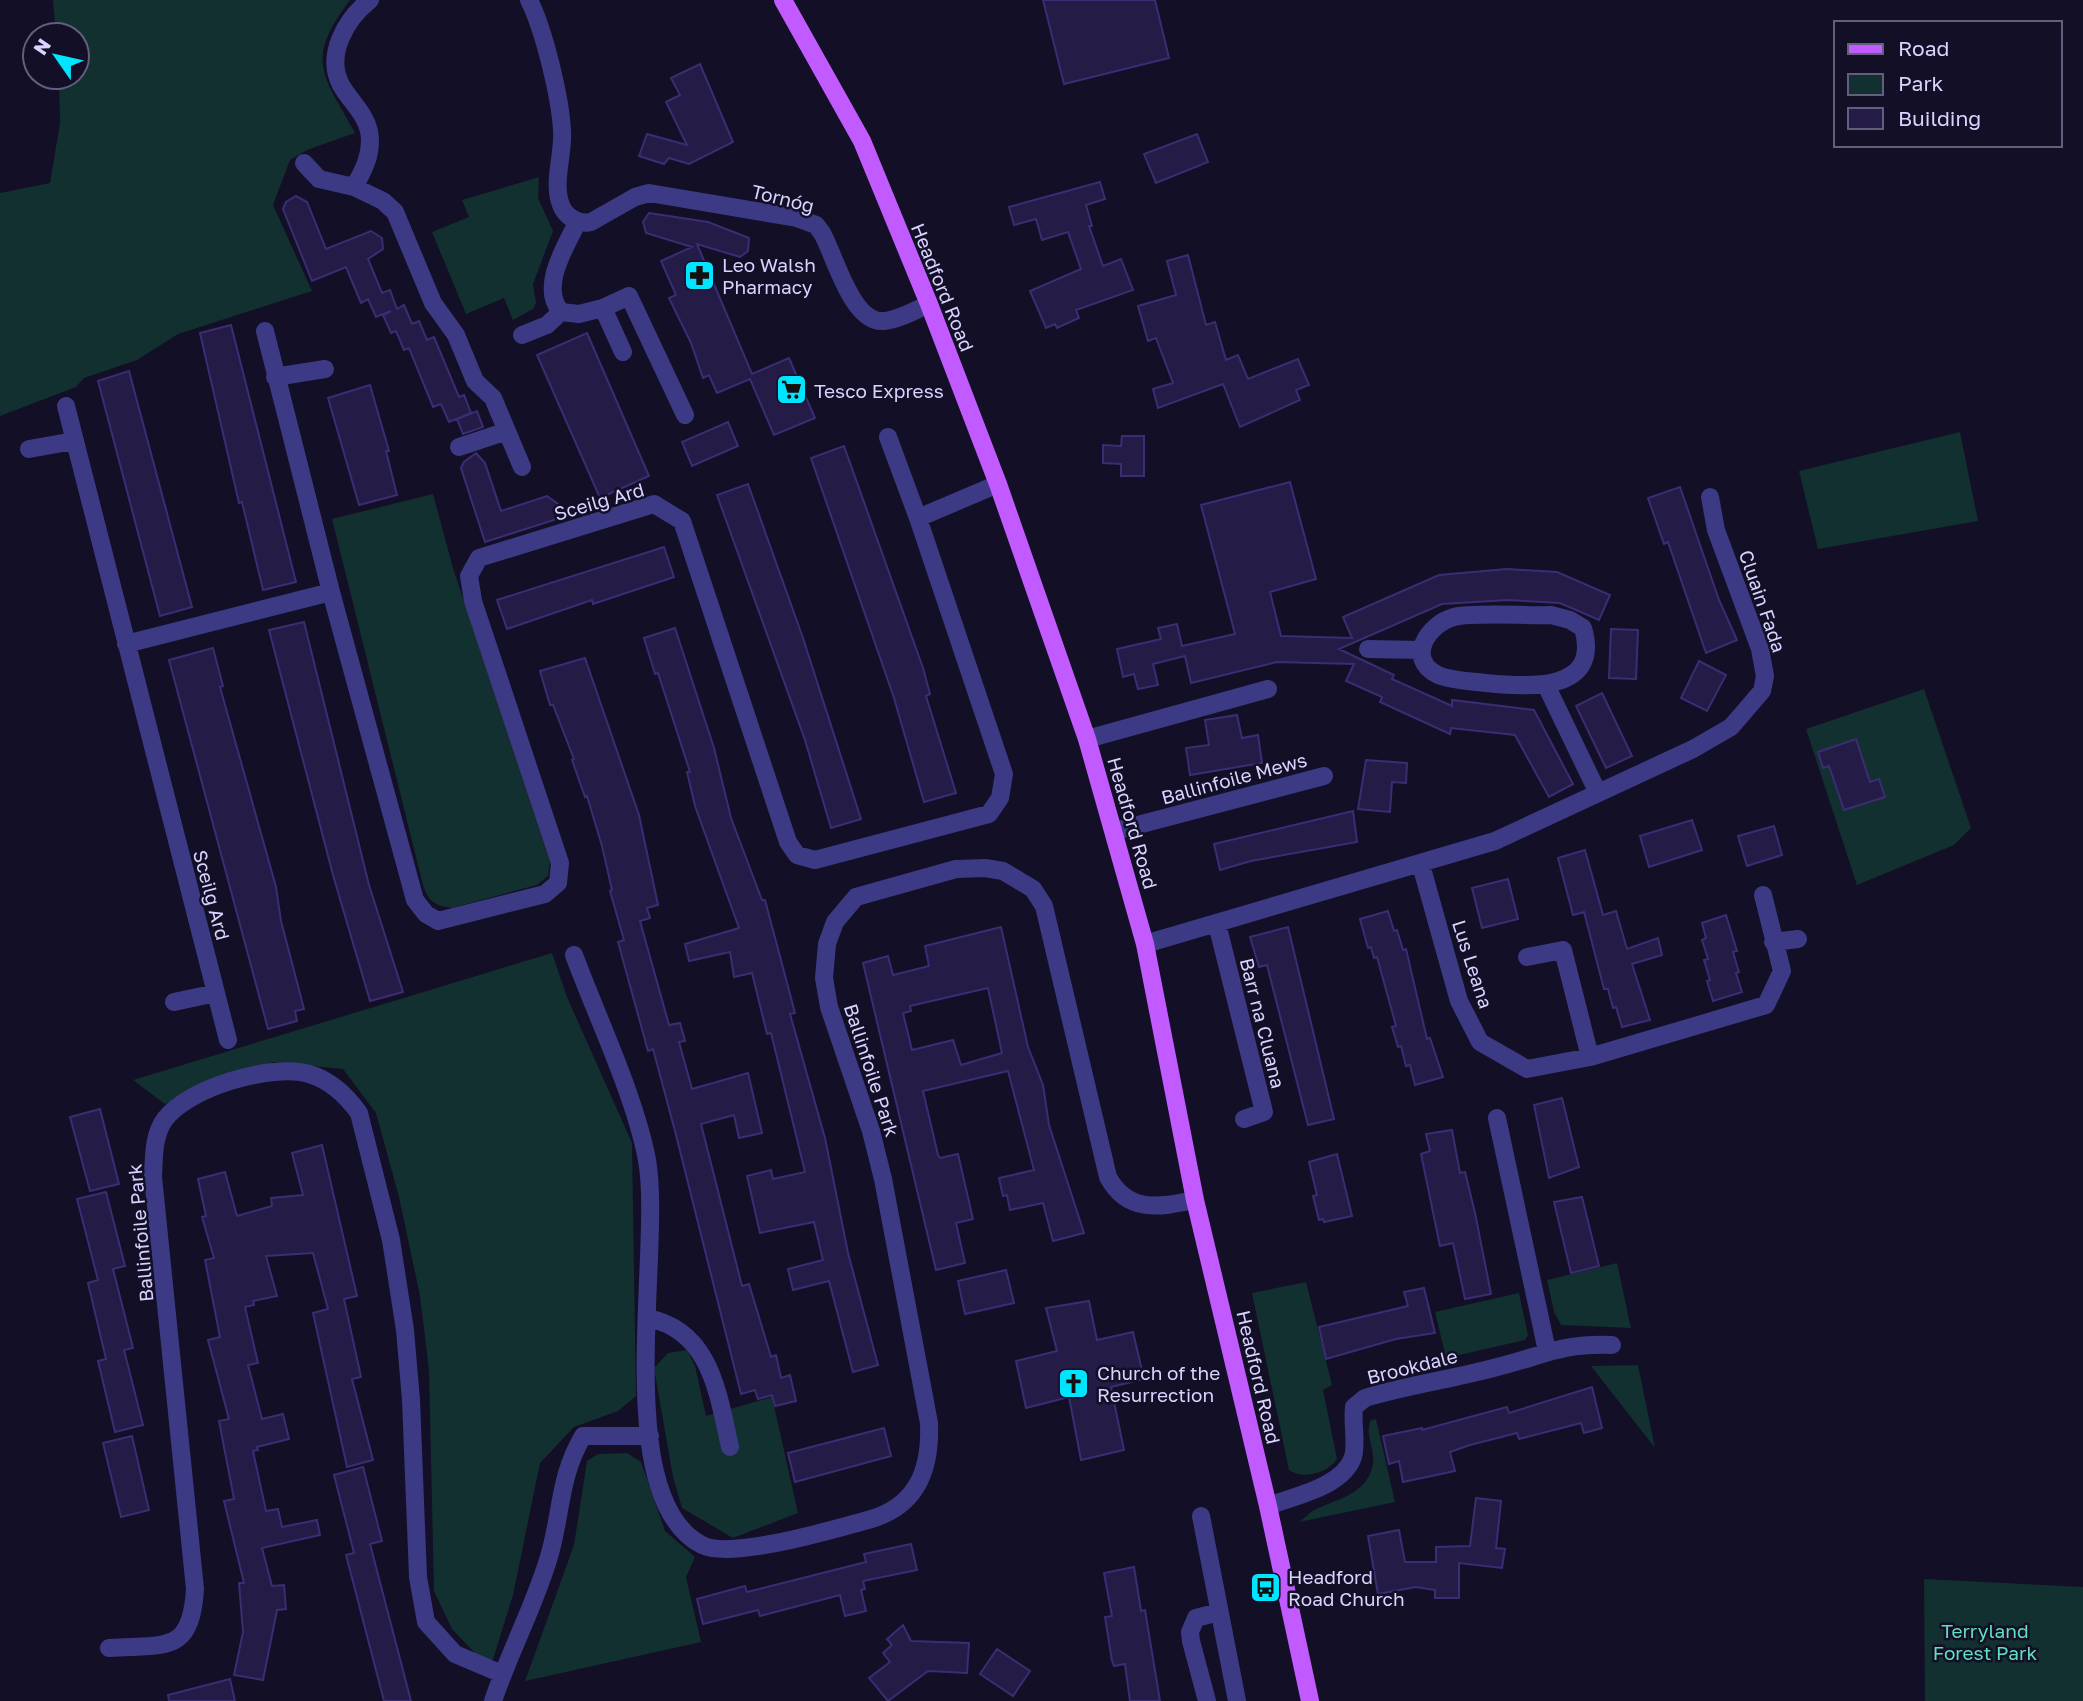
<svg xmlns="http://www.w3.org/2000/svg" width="2083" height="1701" font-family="'Golos Text',sans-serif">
<rect width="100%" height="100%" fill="#130f26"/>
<!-- green -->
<path fill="#12302f" d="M53,0H350C304,61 323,74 355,133L307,150L290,160L273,205L312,291L178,334L137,360L84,378L76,387L0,416V193L50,183L60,123L59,77H77V35H56Z
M539,177L538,198L553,231L533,284L536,303L533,309L513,320L504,298L466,314L432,232L469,217L462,200Z
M1960,432L1978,521L1818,549L1799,471Z
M433,494L453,568L550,862L548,876L537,885L452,908C435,906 428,901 423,885L332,519Z
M1924,689L1971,828L1954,845L1857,885L1806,729Z
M552,953L567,997L632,1143L636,1396L618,1411L574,1427L540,1463L513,1595L490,1669L452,1629L434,1591L429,1370L420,1296L399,1197L376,1113L343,1069L273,1062L165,1104L133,1080Z
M1617,1263L1631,1328L1561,1325L1554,1312L1547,1280Z
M1306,1282L1332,1385L1323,1390L1337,1459C1328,1473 1303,1480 1289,1470L1252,1293Z
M1519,1293L1528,1335L1525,1340L1446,1358L1435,1312Z
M687,1350L695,1366L706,1416L772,1397L798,1513L733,1538L682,1508L673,1477L654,1368L668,1353Z
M1638,1365L1655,1448L1591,1366Z
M1376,1419L1395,1502L1299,1522C1305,1518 1310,1512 1316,1509C1338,1499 1369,1493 1373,1463C1375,1448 1364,1434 1371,1420Z
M627,1453L641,1462L665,1531L695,1557L686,1577L701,1642L525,1681L574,1545L587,1461L598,1454Z
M1924,1579L2083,1587V1701H1925Z"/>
<!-- building -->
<path fill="#241b47" stroke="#3b2d73" stroke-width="2" fill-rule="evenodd" d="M1043,0H1155L1169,58L1064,84Z
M700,64L733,142L689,164L669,158L664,164L639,156L647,134L687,145L666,102L680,95L671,78Z
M1197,134L1208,162L1156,183L1144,154Z
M1100,182L1105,199L1086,205L1092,226H1089L1103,266L1121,259L1133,290L1076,310L1079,318L1057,328L1055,324L1046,328L1030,291L1081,269L1068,232L1042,240L1036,219L1014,225L1009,207Z
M296,196L307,202L326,249L371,231L382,238L383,249L368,259L382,293L390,290L397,309L404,305L412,324L419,321L427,340L434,337L459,397L464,395L471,413L449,422L441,404L433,407L409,348L404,350L396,331L391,333L383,315L391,311L376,317L368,299L361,303L346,267L312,281L283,209L286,202Z
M649,213L708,222L749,238L748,251L740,257L697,244L752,374L789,358L815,418L774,435L750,379L717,393L709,375L703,378L691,343L669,298L676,295L661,261L692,247L646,233L643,222Z
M1188,255L1206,325L1215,322L1226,360L1238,355L1248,379L1298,359L1309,385L1296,390L1300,400L1240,427L1223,384L1158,408L1153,389L1173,383L1156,338L1148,341L1138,306L1176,295L1167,261Z
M231,325L296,582L263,590L242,502L239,503L200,333Z
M587,333L649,476L600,498L537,355Z
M129,371L192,607L160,616L98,381Z
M370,385L389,451H386L397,495L359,505L328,398Z
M477,411L483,427L463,434L457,419Z
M728,422L738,446L692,466L682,442Z
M1122,436H1144V476H1121V464L1103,463V445L1121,446Z
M844,446L923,668L930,694L926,696L956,793L924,802L894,698L811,458Z
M476,453L485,463L501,511L547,496L558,504V515L554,520L485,542L461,468L464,462Z
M1290,482L1316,579L1270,592L1281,636L1352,638L1343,617L1439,575L1507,569L1557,572L1610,595L1599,620L1560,603L1508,600L1442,604L1339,649L1394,675L1392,679L1452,706V700L1534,710L1573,784L1549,797L1515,735L1451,728L1450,734L1380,702L1382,697L1346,681L1354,664L1277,662L1191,683L1185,656L1153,664L1158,685L1138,689L1134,674L1123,677L1117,649L1161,639L1158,628L1177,624L1182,646L1235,634L1201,505Z
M748,484L803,638L861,819L831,828L805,740L717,495Z
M1680,487L1719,600L1737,640L1706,653L1668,542L1664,544L1648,498Z
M664,547L674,577L593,604L592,600L507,629L497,600Z
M304,622L369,885L403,992L370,1001L333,875L269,630Z
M675,628L714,748L731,818L762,900H765L795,1013L790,1014L825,1138L848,1253L878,1365L853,1372L829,1281L793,1290L788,1269L823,1260L814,1222L760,1233L747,1176L771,1170L773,1179L805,1172L771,1033L767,1034L752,973L734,977L730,952L689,961L685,944L739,928L695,806L687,772H690L658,673L655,674L644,638Z
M1611,629L1638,630L1636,679L1609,678Z
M213,648L223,686L220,687L276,887L281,921L304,1009L295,1011L297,1021L268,1029L169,660Z
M585,658L639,815L658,905L647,908L650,918L640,921L669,1025L680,1023L685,1041L679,1042L692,1089L748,1073L762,1133L739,1138L734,1115L701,1124L742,1286L749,1284L771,1357L776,1355L781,1378L790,1375L796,1401L775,1406L772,1395L758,1399L755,1390L741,1394L675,1131L653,1049L648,1051L618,942L624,940L610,891L612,890L602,846L587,796L585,797L572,760L574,759L553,705H550L540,671Z
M1699,661L1726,675L1707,711L1681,698Z
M1602,693L1632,756L1606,768L1576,706Z
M1237,715L1242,738L1258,735L1262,763L1190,775L1186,748L1209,745L1205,720Z
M1856,739L1870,782L1879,779L1885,797L1844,810L1829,766L1823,768L1818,752Z
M1366,760L1407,763L1406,783L1392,782L1390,812L1358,809Z
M1353,811L1357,842L1251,861L1220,870L1214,844Z
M1692,820L1702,850L1649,867L1640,836Z
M1774,826L1782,855L1747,866L1738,836Z
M1585,850L1603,915L1616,911L1627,949L1658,938L1662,955L1632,964L1650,1020L1622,1027L1616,1007L1613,1008L1608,989H1604L1584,912L1573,915L1558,858Z
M1508,879L1518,919L1482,928L1472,888Z
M1388,911L1394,931L1397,930L1403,950L1406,949L1427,1039L1430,1038L1443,1077L1415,1085L1410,1065L1406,1066L1401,1046L1398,1047L1392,1027L1396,1026L1377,957L1374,958L1371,947L1368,948L1360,919Z
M1726,915L1737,951L1733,952L1739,972L1736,973L1742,992L1713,1001L1707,981L1710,980L1704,960L1708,959L1702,940L1706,938L1702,923Z
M1001,927L1028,1047L1043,1085L1049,1125L1084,1233L1053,1241L1043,1203L1010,1210L1007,1195L1003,1196L999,1178L1034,1170L1008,1071L923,1091L938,1155L940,1158L958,1154L973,1219L956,1223L965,1263L936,1270L863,963L888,956L893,975L929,966L925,946ZM988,988L1002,1053L961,1065L953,1040L912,1050L903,1013L911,1011L910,1006Z
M1288,927L1334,1119L1308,1125L1267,965L1259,967L1250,937Z
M1562,1098L1579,1167L1549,1178L1534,1105Z
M100,1109L119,1184L90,1191L70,1117Z
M1452,1130L1460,1173L1465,1172L1475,1213L1491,1294L1465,1299L1453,1243L1440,1246L1421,1154L1430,1151L1426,1134Z
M322,1145L357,1296L344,1299L361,1377L352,1379L373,1460L347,1467L313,1313L328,1309L313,1253L266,1256L277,1296L253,1301L254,1305L245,1307L258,1363L248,1365L262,1419L283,1414L289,1439L257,1447L258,1450L253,1451L266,1511L278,1509L282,1527L317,1520L320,1535L262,1548L272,1586L284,1585L286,1609L277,1610L263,1680L234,1675L243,1632L239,1583H244L224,1501L234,1499L219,1421L229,1419L208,1340L220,1337L205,1260L214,1258L202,1217L206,1216L198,1179L225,1172L237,1216L272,1206L271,1198L303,1195L292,1153Z
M1337,1154L1352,1216L1324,1222L1323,1219L1319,1220L1313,1196L1317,1195L1309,1162Z
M106,1192L125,1266L113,1269L133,1348L124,1350L143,1425L115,1432L98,1361L106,1359L88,1283L98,1280L77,1199Z
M1582,1197L1599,1266L1571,1273L1554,1202Z
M1006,1270L1014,1303L965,1314L958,1281Z
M1424,1288L1435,1333L1396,1339L1326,1359L1319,1327L1408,1306L1404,1292Z
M1089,1301L1097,1340L1133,1332L1144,1379L1111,1387L1124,1450L1081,1460L1069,1397L1026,1408L1016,1361L1057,1351L1046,1308Z
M1592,1387L1602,1428L1584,1433L1581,1423L1519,1439L1517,1433L1470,1445L1450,1452L1455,1471L1403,1482L1399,1461L1389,1464L1383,1436L1422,1428V1430L1507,1407L1509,1413Z
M884,1428L891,1456L795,1482L788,1453Z
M132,1436L149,1510L121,1517L103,1443Z
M363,1467L382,1541L370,1544L411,1701H384L346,1555L354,1553L334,1475Z
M1476,1498L1501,1501L1496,1548L1505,1549L1502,1568L1459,1563V1598H1435V1590L1416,1587L1378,1594L1368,1536L1399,1530L1405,1562H1436V1547L1470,1546Z
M911,1544L917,1570L863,1581L865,1589L861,1590L866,1611L845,1616L840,1595L760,1616L758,1610L703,1624L697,1599L745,1586L747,1592L866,1562L864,1554Z
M1134,1567L1141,1611L1145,1610L1160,1701H1130L1125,1664L1114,1666L1112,1661L1105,1617L1112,1616L1104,1573Z
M903,1625L911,1641L969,1643L967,1673L928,1671L888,1701L869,1678L890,1662L883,1653L892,1645L887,1639Z
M997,1649L1030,1671L1013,1696L980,1674Z
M230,1679L235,1701H169L168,1695Z"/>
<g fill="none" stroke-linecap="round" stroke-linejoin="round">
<!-- minor -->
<path stroke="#3d3a85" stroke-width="18" d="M529,0C544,30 560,96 562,130C564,154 552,182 561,205C565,216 578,225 591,222L635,197L649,193L797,218L816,225L822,233C835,256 852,324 884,321C898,320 916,310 929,304
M304,163L319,179L354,187C364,170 373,152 369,131C365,113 350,101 341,85C325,55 346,19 370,0
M354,187L383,201L395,212L433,303L456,335L475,381L493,398L522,467
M578,221C566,246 539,287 561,312L579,314L603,308L623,352
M603,308L629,296L685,415
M265,331L331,592L415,900L426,914L438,921L545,894L558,883L560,863L473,601L469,576L479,558L654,504L682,521L788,842L797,855L815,860L989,814L1000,798L1004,774L918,518L998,484
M522,335L547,325L561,312
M275,377L325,369
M66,406L228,1040
M888,437L918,518
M459,447L507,431
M29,449L74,441
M1551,615L1570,620L1583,628C1602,693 1527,687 1486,683C1470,681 1453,681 1438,675C1405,659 1428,624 1454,617C1473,612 1527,616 1551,615Z
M126,644L331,592
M1368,649L1422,650
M1546,685L1598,793
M1087,739L1268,689
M1115,831L1324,776
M1421,865L1459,1001L1480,1042L1527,1069L1590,1057L1766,1005L1782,971L1763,895
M1217,924L1264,1112L1244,1119
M1773,942L1798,939
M1145,944L1495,841L1693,749L1731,727L1762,691L1765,676L1760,649L1716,530L1710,497
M574,955C597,1017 635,1096 647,1160C663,1248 609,1498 702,1545C732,1560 834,1529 868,1520C917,1507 931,1470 929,1423L883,1179L871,1131L829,1007L824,978L827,944L835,922L856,897L956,869L985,868L1003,871L1033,889L1044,906L1108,1177C1128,1214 1160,1207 1195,1200
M1527,957L1563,950L1590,1057
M174,1002L216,993
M1497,1118L1547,1351
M647,1318C711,1330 718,1394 730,1447
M1268,1506C1294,1496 1343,1487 1353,1457C1357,1443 1352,1423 1354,1407L1365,1398C1408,1385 1453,1379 1497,1367C1543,1356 1560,1343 1612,1345
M1201,1516L1237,1701
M109,1648C165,1644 191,1655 195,1589L153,1177C154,1158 153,1135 165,1119C188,1088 271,1063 309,1074C330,1080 346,1095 359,1113L391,1240L405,1330L411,1400L418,1577L426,1622L455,1654L502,1674
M493,1701C509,1653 533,1609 548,1560C562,1516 558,1478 583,1436H650
M1207,1701L1191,1641L1190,1632L1196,1618L1219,1612"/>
<!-- primary -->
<path stroke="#c25bff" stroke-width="18" d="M783,0L862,141L929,304L998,484L1087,739L1145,944L1195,1200L1268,1506L1310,1701"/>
</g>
<!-- icons -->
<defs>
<symbol id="pharmacy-square" viewBox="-11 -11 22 22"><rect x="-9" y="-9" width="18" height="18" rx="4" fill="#00e5ff" stroke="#130f26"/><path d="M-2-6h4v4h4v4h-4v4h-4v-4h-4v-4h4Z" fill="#111"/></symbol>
<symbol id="supermarket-square" viewBox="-11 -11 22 22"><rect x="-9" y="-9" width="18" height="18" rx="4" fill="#00e5ff" stroke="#130f26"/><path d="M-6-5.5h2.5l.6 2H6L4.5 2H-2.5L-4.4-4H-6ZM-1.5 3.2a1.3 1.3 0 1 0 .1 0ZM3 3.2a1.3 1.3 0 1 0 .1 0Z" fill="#111"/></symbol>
<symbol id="church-square" viewBox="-11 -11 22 22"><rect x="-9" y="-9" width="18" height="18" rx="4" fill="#00e5ff" stroke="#130f26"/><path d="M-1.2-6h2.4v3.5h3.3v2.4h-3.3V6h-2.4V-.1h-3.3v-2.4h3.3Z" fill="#111"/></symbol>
<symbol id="bus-square" viewBox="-11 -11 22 22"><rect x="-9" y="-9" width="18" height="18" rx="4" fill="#00e5ff" stroke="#130f26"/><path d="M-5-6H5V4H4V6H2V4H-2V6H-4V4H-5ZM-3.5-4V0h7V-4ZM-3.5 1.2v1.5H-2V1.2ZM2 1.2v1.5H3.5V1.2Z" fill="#111"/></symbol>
</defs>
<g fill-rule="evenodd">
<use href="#pharmacy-square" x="682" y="258" width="35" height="35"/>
<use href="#supermarket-square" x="774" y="372" width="35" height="35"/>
<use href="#church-square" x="1056" y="1366" width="35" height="35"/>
<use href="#bus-square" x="1248" y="1570" width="35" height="35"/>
</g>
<g text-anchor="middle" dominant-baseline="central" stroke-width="5" stroke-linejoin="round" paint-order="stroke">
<!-- street labels -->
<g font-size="19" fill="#d9d4ff" stroke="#130f26">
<text transform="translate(783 198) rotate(14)">Tornóg</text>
<text transform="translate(943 287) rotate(68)">Headford Road</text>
<text transform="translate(599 501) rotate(-16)">Sceilg Ard</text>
<text transform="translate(1763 601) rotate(71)">Cluain Fada</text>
<text transform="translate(1234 778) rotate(-15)">Ballinfoile Mews</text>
<text transform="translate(1133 823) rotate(74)">Headford Road</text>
<text transform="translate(212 895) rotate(75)">Sceilg Ard</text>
<text transform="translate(1473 964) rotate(72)">Lus Leana</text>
<text transform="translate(1263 1023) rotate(76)">Barr na Cluana</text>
<text transform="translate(872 1070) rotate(72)">Ballinfoile Park</text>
<text transform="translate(140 1233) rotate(-95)">Ballinfoile Park</text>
<text transform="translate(1412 1366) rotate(-14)">Brookdale</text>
<text transform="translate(1259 1377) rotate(77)">Headford Road</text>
</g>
<!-- poi labels -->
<g font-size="19" fill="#d9d4ff" stroke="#130f26" text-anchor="start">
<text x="722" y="264">Leo Walsh<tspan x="722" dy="22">Pharmacy</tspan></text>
<text x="814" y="390">Tesco Express</text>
<text x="1097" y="1372">Church of the<tspan x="1097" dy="22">Resurrection</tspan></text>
<text x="1288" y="1576">Headford<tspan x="1288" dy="22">Road Church</tspan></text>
</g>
<!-- park labels -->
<g font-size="19" fill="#5fe0c0" stroke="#130f26">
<text x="1985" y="1630">Terryland<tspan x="1985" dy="22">Forest Park</tspan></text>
</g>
</g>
<!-- legend -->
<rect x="1834" y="21" width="228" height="126" fill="#130f26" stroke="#625e7d" stroke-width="2"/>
<rect x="1848" y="44" width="35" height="10" fill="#c25bff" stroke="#625e7d" stroke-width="2"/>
<text x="1898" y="56" font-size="21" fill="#d9d4ff">Road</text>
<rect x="1848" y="74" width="35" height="21" fill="#12302f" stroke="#625e7d" stroke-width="2"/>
<text x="1898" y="91" font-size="21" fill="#d9d4ff">Park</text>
<rect x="1848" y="108" width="35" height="21" fill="#241b47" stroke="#625e7d" stroke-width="2"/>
<text x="1898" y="126" font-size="21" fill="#d9d4ff">Building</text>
<!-- north arrow -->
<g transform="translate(56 56) rotate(304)"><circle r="33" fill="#130f26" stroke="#625e7d" stroke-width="2"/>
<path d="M0-5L12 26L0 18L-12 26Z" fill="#00e5ff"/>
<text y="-10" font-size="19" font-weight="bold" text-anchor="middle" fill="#d9d4ff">N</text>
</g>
</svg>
